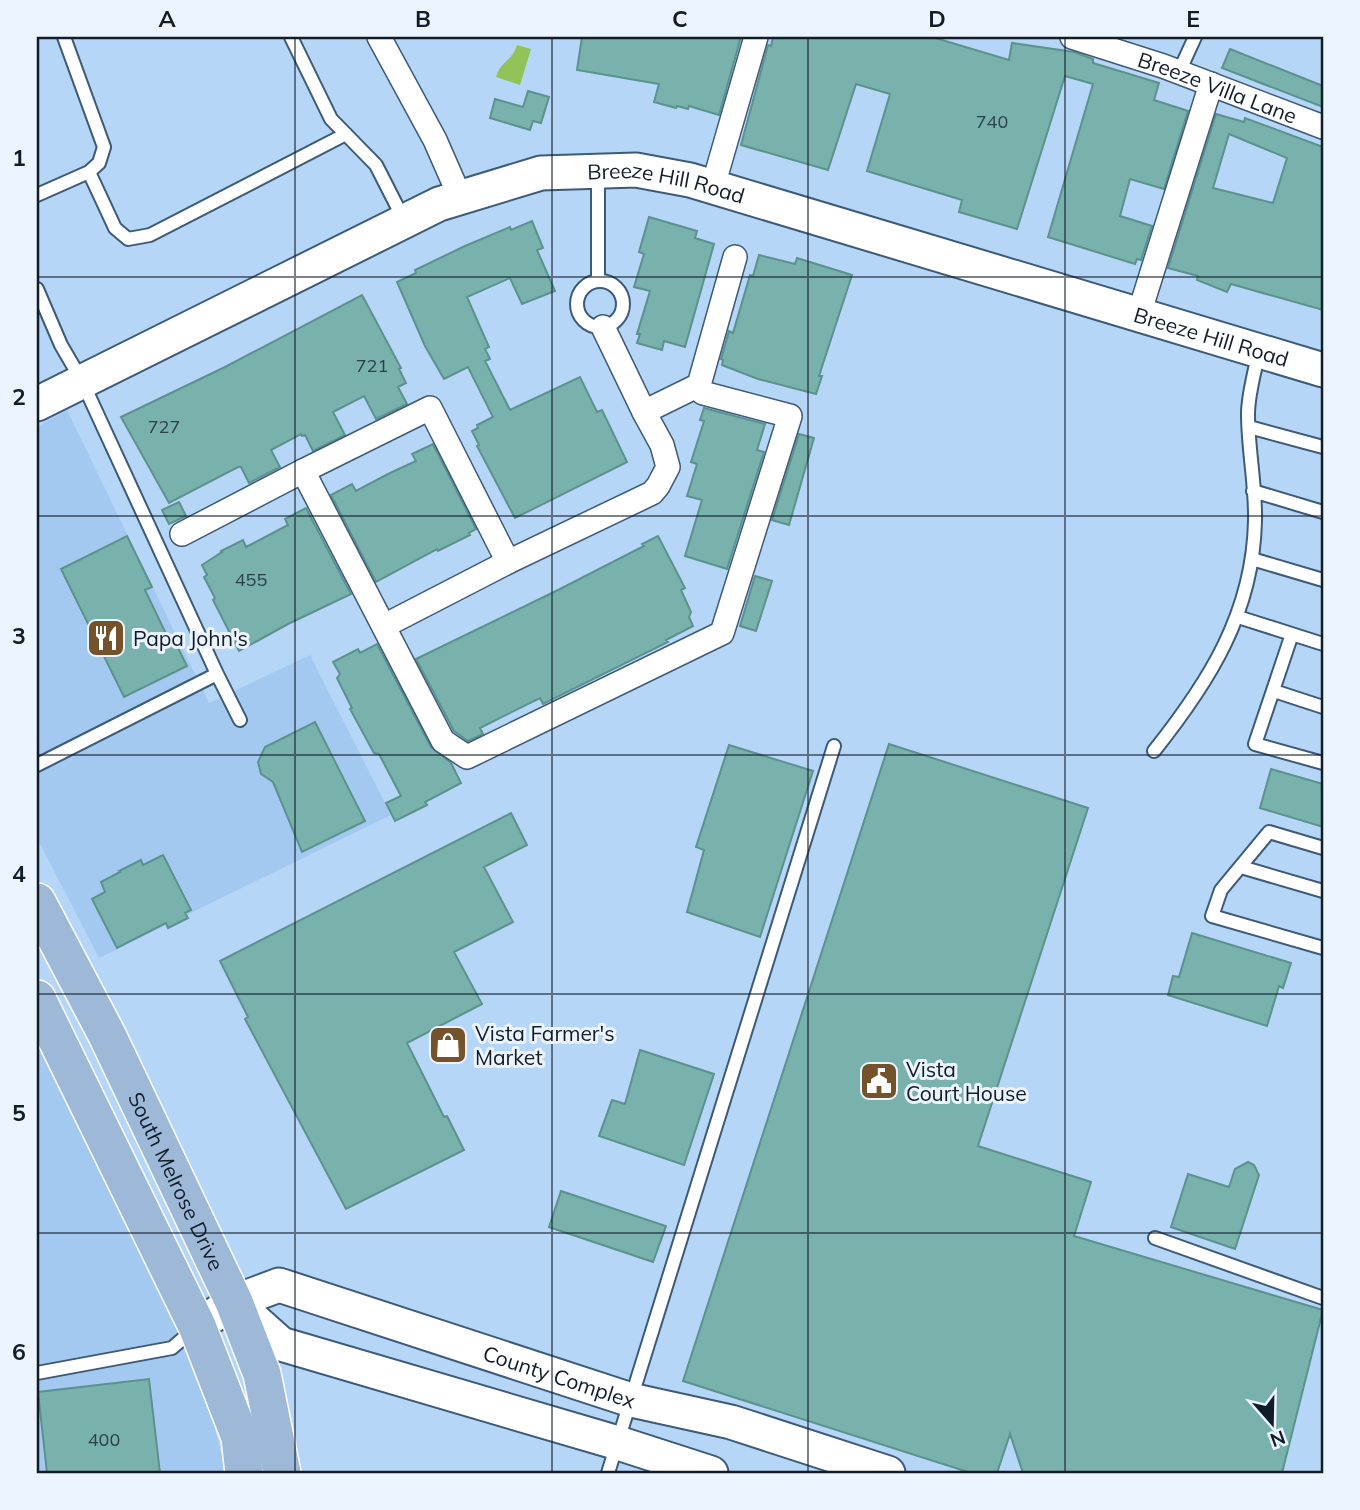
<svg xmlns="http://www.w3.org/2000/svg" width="1360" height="1510" font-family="Mulish,sans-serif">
<rect width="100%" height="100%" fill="#b6d6f8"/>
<!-- built -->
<path fill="#a4c9f0" d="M67,410L209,703L310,655L391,815L99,958L37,838V427Z
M37,1045L169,1308L214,1425L226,1473H37Z"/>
<!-- water -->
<path fill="#92c358" d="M517,45L531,49L520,85L496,77C501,60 511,63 517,45Z"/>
<!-- building -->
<path fill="#79b1ac" stroke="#5b928e" stroke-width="2" fill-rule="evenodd" d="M582,37H741L719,115L689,106L688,109L677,106L676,108L654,102L659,84L577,70Z
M773,37H932L1009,60L1012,43L1074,52L1093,59V63L1159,83L1154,100L1188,111L1164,189L1130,179L1120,216L1152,226L1141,260L1137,259L1135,264L1048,237L1093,84L1065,76L1017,229L959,212L962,200L867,171L890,94L856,84L828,170L741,145L768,45L771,46Z
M1230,49L1323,86V107L1222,68Z
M528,91L549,97L541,123L533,121L530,130L490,118L495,99L523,107Z
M1216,114L1244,122L1245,118L1323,147V310L1231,284L1227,292L1197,280L1198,276L1168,268ZM1229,134L1287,158L1273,203L1213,188Z
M649,217L697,231L695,238L714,244L685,347L664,341L662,350L637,343L640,334H637L650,291L634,287L644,254L639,252Z
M532,221L543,248L537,250L555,291L522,304L510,278L467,297L489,347L485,349L490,359L485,361L510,410L580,377L597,412L602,410L627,462L515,518L477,446L479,445L472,431L478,428L477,425L493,417L468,367L444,379L425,346L397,282L416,273L415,270L465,246L510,227L511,230Z
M759,255L795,264L797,258L852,275L819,376H822L816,394L758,379L722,365L723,360L721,359L729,331L733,333L750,275L753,276Z
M362,295L401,368L399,369L406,383L398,387L407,404L376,419L364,396L333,412L345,435L313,451L305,435L302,436L301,434L271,450L280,467L249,483L241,467H238L169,503L121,417L225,367Z
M704,408L765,424L757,450L764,452L727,569L685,556L702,500L687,496L697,464L691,462L704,421L700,420Z
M799,434L814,438L789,525L772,520Z
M433,444L476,529L469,533L470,535L438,551L437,549L376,582L331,495L352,484L356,491L388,474L416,461L412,454Z
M179,502L186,516L169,524L162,510Z
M306,508L351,594L288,624L239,651L213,600L215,598L204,577L207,575L202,565L222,552L221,551L243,540L246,547L288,525L285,519Z
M127,536L152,587L145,590L168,638L172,636L187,666L124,697L61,569Z
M658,536L685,588L681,590L691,612L689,617L693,626L666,640L668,642L543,704L540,698L480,728L483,734L468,741L454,731L416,659L558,590L644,546L642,544Z
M755,576L772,581L756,631L740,626Z
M377,644L431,747L451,763L461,783L425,802L427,805L395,821L386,803L401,796L379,754L374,753L350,709L352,708L337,678L340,674L333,662L358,649L360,653Z
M315,722L365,821L302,852L273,782L261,774L258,762L265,747Z
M889,744L1088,808L978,1146L1091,1182L1074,1236L1323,1310L1282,1473H1023L1010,1434L997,1473H971L683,1381Z
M729,745L813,771L760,937L687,912L704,850L696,847Z
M1271,769L1323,784V827L1260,808Z
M511,813L527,845L484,867L513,922L454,952L482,1004L407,1043L444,1117L447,1116L464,1150L346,1209L245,1019L248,1017L220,961Z
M163,855L191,910L185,913L188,918L168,928L166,923L117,948L92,899L105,892L101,882L120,872L119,871L141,860L143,865Z
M1192,933L1291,963L1283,988L1279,986L1267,1026L1168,995L1173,976L1179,977Z
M640,1050L714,1074L684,1165L599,1136L612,1100L625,1104Z
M1248,1162L1254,1165L1259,1175L1235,1249L1171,1227L1188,1174L1229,1187L1235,1169Z
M561,1191L666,1226L653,1262L549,1227Z
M149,1379L160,1473H47L38,1392Z"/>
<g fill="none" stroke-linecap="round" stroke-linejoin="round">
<defs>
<path id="lane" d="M291,37L331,119L376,165L404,220
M1179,72L1195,37
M89,172L115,228L128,239L150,235L346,134
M598,172V281
M37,195L89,172L99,163L104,147L64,37
M577 304a23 23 0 1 1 46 0a23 23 0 1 1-46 0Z
M37,289L61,345L82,381L217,674L37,765
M1249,427L1323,447
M1253,491L1323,512
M1252,559L1323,580
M1238,617L1323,644
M1292,634L1255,744L1323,763
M217,674L240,720
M1274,691L1323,707
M1154,751C1209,682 1253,613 1255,521C1256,486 1248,450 1248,414C1248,394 1255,371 1259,351
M1323,848L1269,832L1221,890L1212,916L1323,948
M1241,867L1323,891
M1155,1238L1323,1298
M37,1373L172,1348L194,1329
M608,1473L834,746"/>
<g id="street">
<path d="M379,37L435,140L460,197"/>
<path id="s1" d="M1072,37L1163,66L1323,127"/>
<path d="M713,186L756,37"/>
<path d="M1139,314L1211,84"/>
<path d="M603,327L644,412L699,385L735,257"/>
<path d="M644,412L662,445L668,467L658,486L652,493L508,562L430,408L303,471L443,741L467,757L722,633L790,416L703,393L699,385"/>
<path d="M182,534L303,471"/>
<path d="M384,626L508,562"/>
</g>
<g id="secondary">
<path id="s2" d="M37,404L439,204L541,173L636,170L690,180L1323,370"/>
<path d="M234,1302L281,1344L618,1443L711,1473"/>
<path id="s3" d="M197,1326L234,1302L279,1285L631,1400L731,1422L888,1473"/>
</g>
<g id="primary">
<path id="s4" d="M37,902L107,1035L234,1302L262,1374L282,1473"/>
<path d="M37,999L197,1326L240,1437L244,1473"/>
</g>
</defs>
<!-- lane casing -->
<use href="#lane" stroke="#3d5a77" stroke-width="16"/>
<!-- street casing -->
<use href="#street" stroke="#3d5a77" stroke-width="26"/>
<!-- secondary casing -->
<use href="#secondary" stroke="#3d5a77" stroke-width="37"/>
<!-- primary casing -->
<use href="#primary" stroke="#fff" stroke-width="40"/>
<!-- lane -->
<use href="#lane" stroke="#fff" stroke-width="12"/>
<!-- street -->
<use href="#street" stroke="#fff" stroke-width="23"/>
<!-- secondary -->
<use href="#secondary" stroke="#fff" stroke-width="33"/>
<!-- primary -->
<use href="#primary" stroke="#9db9d7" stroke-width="37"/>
</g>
<!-- grid -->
<path fill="none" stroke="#111c29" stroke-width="2" stroke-opacity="0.55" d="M295,37V1473M552,37V1473M808,37V1473M1065,37V1473M37,277H1323M37,516H1323M37,755H1323M37,994H1323M37,1233H1323"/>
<!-- icons -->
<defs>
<symbol id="restaurant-square" viewBox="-11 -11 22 22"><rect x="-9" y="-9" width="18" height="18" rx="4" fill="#74532a" stroke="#ebf4ff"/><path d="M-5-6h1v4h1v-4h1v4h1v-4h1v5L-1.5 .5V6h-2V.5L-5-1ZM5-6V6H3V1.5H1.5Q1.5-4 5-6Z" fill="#fff"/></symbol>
<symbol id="shop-square" viewBox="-11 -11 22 22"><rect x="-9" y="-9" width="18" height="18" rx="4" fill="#74532a" stroke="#ebf4ff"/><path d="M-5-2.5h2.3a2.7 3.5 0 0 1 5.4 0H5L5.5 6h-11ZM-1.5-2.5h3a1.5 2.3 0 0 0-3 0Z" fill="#fff"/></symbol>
<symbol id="civic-square" viewBox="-11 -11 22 22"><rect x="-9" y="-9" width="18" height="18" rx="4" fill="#74532a" stroke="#ebf4ff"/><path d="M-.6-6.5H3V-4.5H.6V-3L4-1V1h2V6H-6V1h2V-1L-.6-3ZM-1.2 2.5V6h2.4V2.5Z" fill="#fff"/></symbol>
</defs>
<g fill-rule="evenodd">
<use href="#restaurant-square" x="84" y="616" width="44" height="44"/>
<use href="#shop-square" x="426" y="1023" width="44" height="44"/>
<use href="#civic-square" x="857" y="1059" width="44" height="44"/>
</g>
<g text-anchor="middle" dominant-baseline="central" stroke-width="6" stroke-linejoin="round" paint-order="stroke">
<!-- number labels -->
<g font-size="18" fill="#2b414a">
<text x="992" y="121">740</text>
<text x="372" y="365">721</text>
<text x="164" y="426">727</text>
<text x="251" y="579">455</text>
<text x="104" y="1439">400</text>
</g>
<!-- street labels -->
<g font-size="21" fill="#111c29" stroke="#ebf4ff">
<text stroke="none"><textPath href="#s1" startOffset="154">Breeze Villa Lane</textPath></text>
<text stroke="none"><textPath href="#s2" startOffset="682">Breeze Hill Road</textPath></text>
<text stroke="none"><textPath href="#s2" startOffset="1250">Breeze Hill Road</textPath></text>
<text stroke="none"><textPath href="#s4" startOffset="312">South Melrose Drive</textPath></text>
<text stroke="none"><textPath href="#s3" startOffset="387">County Complex</textPath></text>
</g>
<!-- poi labels -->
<g font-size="21" fill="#111c29" stroke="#ebf4ff" text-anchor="start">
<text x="133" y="638">Papa John's</text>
<text x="475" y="1033">Vista Farmer's<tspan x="475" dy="24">Market</tspan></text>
<text x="906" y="1069">Vista<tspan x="906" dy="24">Court House</tspan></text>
</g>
</g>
<!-- border -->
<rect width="1360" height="1510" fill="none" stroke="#ebf4ff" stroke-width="77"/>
<!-- north arrow -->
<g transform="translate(1272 1423) rotate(160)" stroke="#ebf4ff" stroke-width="5" paint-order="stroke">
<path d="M0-5L12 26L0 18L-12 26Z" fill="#111c29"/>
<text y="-10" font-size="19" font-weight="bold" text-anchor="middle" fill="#111c29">N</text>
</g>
<rect x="38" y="38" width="1284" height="1434" fill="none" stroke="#111c29" stroke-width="2.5"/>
<g font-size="23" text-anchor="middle" font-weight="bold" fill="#111c29">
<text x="167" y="27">A</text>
<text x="423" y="27">B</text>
<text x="680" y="27">C</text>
<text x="937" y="27">D</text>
<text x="1193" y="27">E</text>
<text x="19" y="166">1</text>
<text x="19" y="405">2</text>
<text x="19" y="644">3</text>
<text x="19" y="882">4</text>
<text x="19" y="1121">5</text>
<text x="19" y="1360">6</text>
</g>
</svg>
